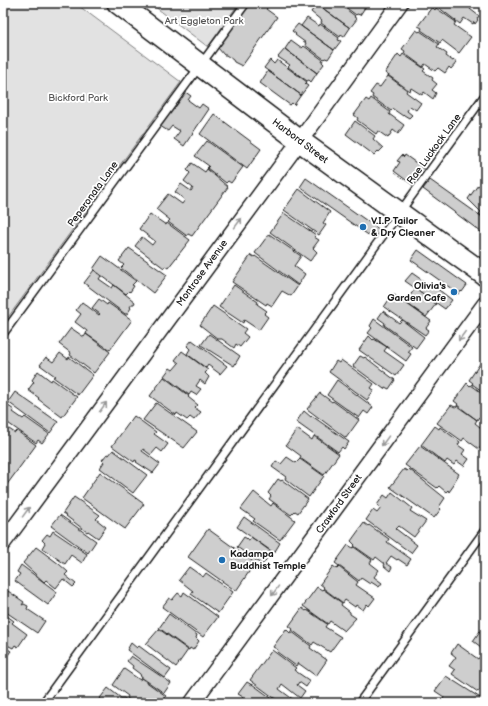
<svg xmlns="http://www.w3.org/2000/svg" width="488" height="706" font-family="'Balsamiq Sans',sans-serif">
<rect width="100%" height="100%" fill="#fff"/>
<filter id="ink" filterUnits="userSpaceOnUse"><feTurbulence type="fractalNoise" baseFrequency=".025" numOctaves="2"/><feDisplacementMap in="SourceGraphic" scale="8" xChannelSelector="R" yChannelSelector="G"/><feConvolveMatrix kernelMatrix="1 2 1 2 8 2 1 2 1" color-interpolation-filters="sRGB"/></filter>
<g filter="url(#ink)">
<!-- green -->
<path fill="#e2e2e2" stroke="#7f7f7f" d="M3,3H75L181,82L3,324Z
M150,3H239L208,47Z"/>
<!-- building -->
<path fill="#cecece" stroke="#1c1c1c" d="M250,3L258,4L267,3L270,5L266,9L277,17L242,66L234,62L233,60L226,55H224L218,48Z
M318,3H338L355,16L354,17L357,19L350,28L317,4Z
M340,3H362L366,6L360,15L357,14L356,15Z
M436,3H481L478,7L474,4L470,9L479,16L477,19L478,20L475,24L474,22L473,24L464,18L460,24L438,7L439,5Z
M317,4L350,28L344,37L341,35L340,37L321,23L322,21L311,12Z
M432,7L435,10L436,8L456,22L454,25L471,37L459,53L442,40L440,43L421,30L422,28L418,26Z
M307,18L319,26L320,24L339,38L338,40L341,41L334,50L301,26Z
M298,24L334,50L328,59L325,58L324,59L305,45L306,43L295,35L296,34L292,31Z
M416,30L419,32L420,31L439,44L437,47L447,54L446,56L453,61L454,60L457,62L451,69L449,67L445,73L438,68L435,71L425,64L423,67L404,53L405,51L402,49Z
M291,40L302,48L304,46L323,60L322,62L324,64L317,73L285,49Z
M285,49L317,73L311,82L309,80L307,81L288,67L290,65L278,57Z
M398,54L401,57L403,54L425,69L423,71L433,78L432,80L437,84L432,90L436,93L433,99L424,92L422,95L411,88L410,91L385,73Z
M270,60L274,64L277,60L307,82L305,84L308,86L301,95L264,68Z
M268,71L301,95L294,105L292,103L290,105L260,83Z
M388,76L407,90L406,92L421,103L416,110L410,106L407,111L412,115L409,118L404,115L403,116L393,109L391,111L372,97L373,95L370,93L376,85L380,87Z
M184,91L191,96L188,100L199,108L202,104L209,109L184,146L174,139L180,131L172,126L168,131L160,126Z
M371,98L390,112L389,114L404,125L398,134L393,130L388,138L378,131L376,134L357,120L358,118L354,115L366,99L369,101Z
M214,114L261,149L247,169L200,134Z
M355,121L375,136L373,139L383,148L379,152L378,151L374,155L346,134Z
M207,141L243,167L231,183L228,181L226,183L207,168L209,166L195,156Z
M402,155L404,157L405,155L426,170L414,186L394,171L400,162L397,161Z
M192,163L205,172L207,169L228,187L192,236L188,234L187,236L168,222L170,220L156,209L168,194L182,204L185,200L175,192L181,184L191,191L193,188L184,181L190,173L187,170Z
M306,178L380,230L374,239L300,187Z
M430,180L485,219V235L423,189Z
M478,185L485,190V218L479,214L481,212L468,199Z
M299,189L330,212L323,223L326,225L319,235L284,210Z
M284,213L316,235L314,237L319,240L313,248L317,252L310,261L270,232Z
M150,214L166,225L167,223L190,240L168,268L165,266L164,268L135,246L142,237L152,245L155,241L139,229Z
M269,234L301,256L294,266L305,274L298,285L255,253Z
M129,248L167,275L153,293L121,268L124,265L119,261Z
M418,250L467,285L462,292L461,291L459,294L411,260Z
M251,255L254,257L255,256L298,286L291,296L282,291L272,306L267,303L266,305L232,282Z
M102,256L136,281L132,285L134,286L130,292L129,291L126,294L93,269Z
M94,270L101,276L99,279L112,288L114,285L135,302L134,304H132L130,307L131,308L127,314H125L84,283Z
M412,273L429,285L430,283L452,300L445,309L405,281Z
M234,285L258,302L257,304L267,311L264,314L268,317L259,330L244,320L243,323L219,307Z
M415,289L436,304L426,317L405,302Z
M393,294L431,321L426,328L429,330L425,335L384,307Z
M99,299L107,305L108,303L132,320L110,350L86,334L87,331L75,322L81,314L76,310L82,302L99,315L100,314L92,308Z
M213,306L246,329L243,333L248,337L240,347L236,344L234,348L222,339H218L200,325Z
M383,311L399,323L402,320L424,337L416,348L384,325L385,323L378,318Z
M374,319L412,347L408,352L411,354L406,361L368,333L372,328L370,326Z
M71,328L84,337L86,334L110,352L94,373L70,355L71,353L59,344Z
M209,334L240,356L234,366L201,345Z
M369,336L373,340L374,339L387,347L384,351L404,365L396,376L359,350Z
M192,340L227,366L220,374L208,365L206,368L187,354L190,349L187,346Z
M182,351L208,370L205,373L209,377L205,384L200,380L196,386L201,389L196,395L191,392L189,395L164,376L170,368L173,370L179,363L175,360Z
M60,353L68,359L69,357L93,375L78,395L53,377L55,376L40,365L46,357L53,362Z
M360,356L364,358L365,357L395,380L389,389L385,387L384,389L353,366Z
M341,360L374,384L371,388L374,390L367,400L329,372L336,361L339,363Z
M481,362L485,365V393L472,384L473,383L469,380Z
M38,371L51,381L52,379L77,397L62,417L38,399L39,398L28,390L34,382L32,380Z
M164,377L189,396L188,397L198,405L195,408L201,412L194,420L190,417L187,420L177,413L176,415L150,396Z
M337,380L373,407L368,414L364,411L359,418L327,395Z
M467,383L470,386L471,385L485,395V421L479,417L477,420L457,405L458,404L454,401Z
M15,392L58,422L50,433L8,402Z
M320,393L332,402L333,401L359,420L346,438L307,409Z
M156,403L197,432L184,448L143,420Z
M7,405L14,410L13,412L23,419L25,417L49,434L42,443L38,440L36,443L5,421L8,417L3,413V411Z
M451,405L455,407L457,406L477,420L475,423L485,431V441L479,449L464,438L462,441L437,423Z
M304,411L311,417L312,416L349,442L344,449L342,447L338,452L296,422Z
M134,416L156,432L154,434L168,444L162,452L157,448L151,455L143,449L142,451L160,464L153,473L136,462L137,461L135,460L134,462L112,446Z
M3,425L15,433L17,431L36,445L3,490Z
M435,426L439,429L440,427L460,442L458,445L465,450L462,454L469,459L464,466L457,461L454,465L447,460L445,463L421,445Z
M297,429L312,440L314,436L339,454L324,475L300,458L301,456L286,445Z
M420,446L459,474L453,484L454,485L449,492L448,490L446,492L439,486L437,488L405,465Z
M113,450L147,475L133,493L100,468L104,462L102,460L107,454L109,455Z
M287,457L296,463L300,459L324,476L309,497L285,479L286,477L272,467L276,461L281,464Z
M404,469L407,471L409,469L445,498L439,507L441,509L434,518L390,487Z
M100,472L144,504L125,529L82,498Z
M278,479L281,481L282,480L308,499L298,513L295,511L291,515L269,499L271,496L268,493Z
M254,492L271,506L273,503L295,520L280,540L253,521L255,519L241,509Z
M392,492L412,508L410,511L426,521L414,537L399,526L396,529L417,545L411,553L366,520L373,510L377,513L381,508L377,505L384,495L388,498Z
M74,497L100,515L96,519L106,527L98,538L88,531L87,532L66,516L67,515L63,513Z
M60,515L96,541L88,553L51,526Z
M244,517L280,543L274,553L237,527Z
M364,523L368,526L369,525L389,539L387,542L411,559L407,565L398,559L397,560L391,556L386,563L392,567L390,571L384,566L385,564L376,557L374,560L354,546L355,545L351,541Z
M208,529L255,563L236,591L188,557Z
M53,531L87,554L82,563L71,555L65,564L42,548L45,543L42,540L47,534L50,536Z
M244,537L249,540L251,537L273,553L269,558L268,557L262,565L237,547Z
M348,545L353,548L354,547L372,560L370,563L379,570L374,577L382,583L379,587L371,582L370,584L361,578L359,581L335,563Z
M36,547L59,564L68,572L65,575L76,584L73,587L63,579L56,588L46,580L44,582L23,563Z
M21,565L57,592L48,605L15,581L20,574L17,572Z
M333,566L337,569L339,567L358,582L356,585L375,598L369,606L367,604L363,610L356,605L355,607L345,600L343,603L323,588L324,587L320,584Z
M189,567L203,577L206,573L233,592L218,613L191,594L193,591L179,580Z
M317,587L322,590L323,589L342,603L341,605L350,612V614L356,618L344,631L330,621L328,624L303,606Z
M8,591L24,602L22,605L24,604L28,606L27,609L45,621L37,633L3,610V597Z
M184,592L218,617L203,637L162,607L169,598L172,600L178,593L182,596Z
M302,608L306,611L307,610L327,624L325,627L341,637L330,652L314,642L312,645L292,630L293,629L289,626Z
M3,613L14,621L12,623L27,634L18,647L15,645L13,648L3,643Z
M169,614L197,635L196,638L199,641L193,650L190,648L189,650L159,628Z
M159,629L188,650L176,667L146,644Z
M286,629L290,633L291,631L311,646L310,648L327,660L316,676L298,663L296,666L277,652L278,650L273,647Z
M480,631L485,635V652L480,648L481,647L473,641Z
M131,643L137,648L139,646L171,670L165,678L127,650Z
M457,644L478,659L481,655L485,658V692L480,689L478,692L452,674L455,670L449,666L456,657L451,653Z
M3,646L11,651L7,656L3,654Z
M272,650L296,668L294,670L310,681L306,687L299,682L297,685L305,691L300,698L282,684L279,689L298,703L285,702L281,703L250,680Z
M131,656L171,683L164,693L141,677L140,674L132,668L133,666L127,661Z
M124,669L140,680L141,678L166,696L160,703H134L127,698L128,696L113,685Z
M446,676L482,699L481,700L485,703H441L444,697L435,691Z
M247,682L252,685V684L278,703H238L243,697L238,694Z
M108,688L121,698H124L131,703H98L97,702Z"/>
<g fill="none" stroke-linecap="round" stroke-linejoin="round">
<defs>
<path id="lane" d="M3,334L246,3
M43,703L485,95
M359,703L485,530"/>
<path id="street" d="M3,543L313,123L400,3
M192,703L485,304"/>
<path id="secondary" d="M118,3L300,141L485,275"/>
</defs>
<!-- lane casing -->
<use href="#lane" stroke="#1c1c1c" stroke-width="10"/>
<!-- street casing -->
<use href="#street" stroke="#1c1c1c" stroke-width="18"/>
<!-- secondary casing -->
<use href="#secondary" stroke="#1c1c1c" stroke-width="24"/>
<!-- lane -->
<use href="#lane" stroke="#fff" stroke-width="7"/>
<!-- street -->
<use href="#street" stroke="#fff" stroke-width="15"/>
<!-- secondary -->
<use href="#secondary" stroke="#fff" stroke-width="21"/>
</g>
<!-- one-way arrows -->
<defs><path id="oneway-shaft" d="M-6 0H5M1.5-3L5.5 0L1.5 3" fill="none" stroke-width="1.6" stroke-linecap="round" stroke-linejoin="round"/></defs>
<g stroke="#999">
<use href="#oneway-shaft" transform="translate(238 223) rotate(-54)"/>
<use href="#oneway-shaft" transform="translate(462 336) rotate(126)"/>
<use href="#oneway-shaft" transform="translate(103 407) rotate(-54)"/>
<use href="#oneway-shaft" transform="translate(385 441) rotate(126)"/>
<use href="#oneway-shaft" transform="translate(26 512) rotate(-54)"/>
<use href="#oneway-shaft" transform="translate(275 591) rotate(126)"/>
</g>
</g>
<!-- markers -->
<g fill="#1f6fb2" stroke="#fff" stroke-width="1.5">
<circle cx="363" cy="227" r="4"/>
<circle cx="454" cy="292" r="4"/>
<circle cx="222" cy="560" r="4"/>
</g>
<g text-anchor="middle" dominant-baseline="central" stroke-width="3.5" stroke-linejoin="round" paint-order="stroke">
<!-- park labels -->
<g font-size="10" fill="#575757" stroke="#fff">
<text x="204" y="21">Art Eggleton Park</text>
<text x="78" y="98">Bickford Park</text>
</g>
<!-- street labels -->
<g font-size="10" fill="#1c1c1c" stroke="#fff">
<text transform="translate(300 141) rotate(37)">Harbord Street</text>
<text transform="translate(434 149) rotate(-54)">Rae Luckock Lane</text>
<text transform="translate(93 194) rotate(-54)">Peperonata Lane</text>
<text transform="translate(202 273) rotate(-54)">Montrose Avenue</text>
<text transform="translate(339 504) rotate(-54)">Crawford Street</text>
</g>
<!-- poi labels -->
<g font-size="10" font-weight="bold" fill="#1c1c1c" stroke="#fff" text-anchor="start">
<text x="371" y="221">V.I.P Tailor<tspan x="371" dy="12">&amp; Dry Cleaner</tspan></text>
<text x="446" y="286" text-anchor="end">Olivia's<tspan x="446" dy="12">Garden Cafe</tspan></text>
<text x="230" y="554">Kadampa<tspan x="230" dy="12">Buddhist Temple</tspan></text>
</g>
</g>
<!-- margin -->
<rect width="488" height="706" fill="none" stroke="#fff" stroke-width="16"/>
<rect x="8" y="8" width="472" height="690" fill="none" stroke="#1c1c1c" stroke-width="1.5" filter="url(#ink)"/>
</svg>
